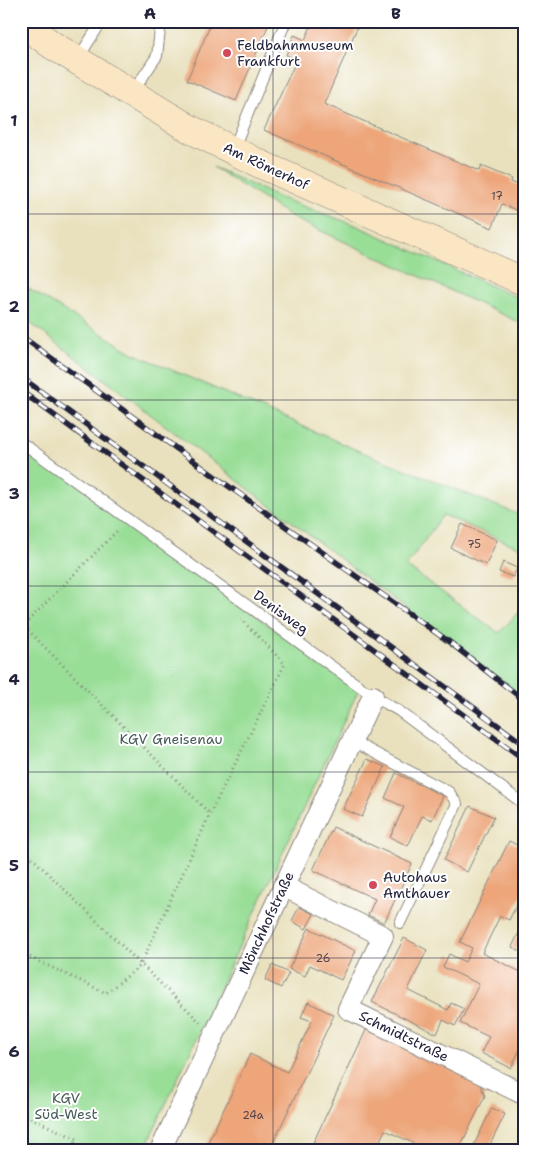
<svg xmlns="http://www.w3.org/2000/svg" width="546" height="1172" font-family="'Shantell Sans',sans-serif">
<rect width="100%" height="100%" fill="#fff"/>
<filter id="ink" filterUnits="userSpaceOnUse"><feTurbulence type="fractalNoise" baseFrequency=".02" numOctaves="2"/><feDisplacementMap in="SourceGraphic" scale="10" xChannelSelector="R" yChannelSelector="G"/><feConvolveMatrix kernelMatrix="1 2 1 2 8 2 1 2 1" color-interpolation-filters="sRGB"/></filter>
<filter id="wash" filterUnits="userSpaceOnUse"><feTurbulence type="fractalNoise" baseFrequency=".0096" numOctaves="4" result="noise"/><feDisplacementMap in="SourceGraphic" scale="20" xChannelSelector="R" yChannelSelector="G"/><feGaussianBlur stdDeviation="1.12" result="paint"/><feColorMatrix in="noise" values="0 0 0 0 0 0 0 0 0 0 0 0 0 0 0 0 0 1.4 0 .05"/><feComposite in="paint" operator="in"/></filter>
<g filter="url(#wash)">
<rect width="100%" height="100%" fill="#e9e1be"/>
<!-- green -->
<path fill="#99de97" stroke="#5e8069" d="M213,167L280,198L355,225L525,301V325L295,219Z
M21,284L133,353L357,450L525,517V550L443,515L406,566L499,633L525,605V699L21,316Z
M21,442L358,691L144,1151H21Z"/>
<g id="blocks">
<!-- building -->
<path fill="#eda579" d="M212,21H257L268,26L236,101L187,80Z
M313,21H360L324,104L479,171L481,166L512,179L511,182L525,188V214L502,204L492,228L264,130L297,59L286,55L294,35L305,40Z
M462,524L497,540L486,565L451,548Z
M503,562L517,568L513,577L499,572Z
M367,759L385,767L362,817L343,809Z
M396,773L443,796L432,820L422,816L408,846L390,837L404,807L385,798Z
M470,806L494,817L467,872L444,860Z
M333,827L412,864L384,923L368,915L375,899L313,870Z
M509,841L525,849V888L509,920L500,916L482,953L525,974V1039L511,1068L481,1053L489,1037L460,1023L479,984L443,967L449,954L465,962L472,948L460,942Z
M299,907L314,914L306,929L292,921Z
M525,920V954L512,947Z
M309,928L356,951L341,980L310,965L305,976L289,969Z
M404,938L427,950L408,990L448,1010L451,1003L464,1009L455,1026L443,1020L437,1034L372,1002Z
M272,965L289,973L281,988L265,980Z
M308,1002L334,1015L269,1151H204L250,1054L287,1072L312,1021L301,1017Z
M368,1026L477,1077L485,1096L458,1151H430L385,1130L375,1151H329L313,1143Z
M492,1108L505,1114L487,1151H471Z"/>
</g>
</g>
<g filter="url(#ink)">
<use href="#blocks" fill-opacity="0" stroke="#86827c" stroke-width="1"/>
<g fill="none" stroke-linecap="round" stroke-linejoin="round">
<defs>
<path id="lane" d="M77,60L102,21
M132,93L157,56L161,21
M233,150L286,21
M21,442L373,696L399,711L525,805
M352,741L449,792L457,804L400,923"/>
<path id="street" d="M283,886L383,936L348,1009L525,1095
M160,1151L373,696"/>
<path id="secondary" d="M21,22L52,45L190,129L260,164L525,282"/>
</defs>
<!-- lane casing -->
<use href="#lane" stroke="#86827c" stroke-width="12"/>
<!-- street casing -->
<use href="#street" stroke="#86827c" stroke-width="22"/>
<!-- secondary casing -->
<use href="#secondary" stroke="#86827c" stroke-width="29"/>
<!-- path -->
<path stroke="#86827c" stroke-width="3" stroke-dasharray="1 4" stroke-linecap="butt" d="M21,623L210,814
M21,628L119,529
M21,847L201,1023
M21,953L106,993L140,966L210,814L285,664L241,619
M21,1114L77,1139L72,1151"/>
<!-- lane -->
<use href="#lane" stroke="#fff" stroke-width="10"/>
<!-- street -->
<use href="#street" stroke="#fff" stroke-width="20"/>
<!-- secondary -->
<use href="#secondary" stroke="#fbe6c4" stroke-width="28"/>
<defs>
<path id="rail" d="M21,336L217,478L448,641L525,701
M21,377L525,745
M21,391L525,760"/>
</defs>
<!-- rail casing -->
<use href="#rail" stroke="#22223b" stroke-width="5.5"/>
<!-- rail -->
<use href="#rail" stroke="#fff" stroke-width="4" stroke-dasharray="11" stroke-linecap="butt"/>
</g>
</g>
<!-- grid -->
<path fill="none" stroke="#22223b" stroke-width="1" stroke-opacity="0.55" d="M273,21V1151M21,214H525M21,400H525M21,586H525M21,772H525M21,958H525"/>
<!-- markers -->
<g fill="#d1495b" stroke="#fff" stroke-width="2">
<circle cx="227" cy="53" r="5"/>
<circle cx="373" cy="885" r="5"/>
</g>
<g text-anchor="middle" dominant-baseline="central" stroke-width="4" stroke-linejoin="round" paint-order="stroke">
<!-- number labels -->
<g font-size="11" fill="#55434a">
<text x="497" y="196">17</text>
<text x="474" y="544">75</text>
<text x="323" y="958">26</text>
<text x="253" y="1115">24a</text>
</g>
<!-- poi labels -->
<g font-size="14" fill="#22223b" stroke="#fff" text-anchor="start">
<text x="237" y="45">Feldbahnmuseum<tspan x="237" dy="16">Frankfurt</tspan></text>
<text x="383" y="877">Autohaus<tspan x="383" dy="16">Amthauer</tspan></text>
</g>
<!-- street labels -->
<g font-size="14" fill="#22223b" stroke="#fff">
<text transform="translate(266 166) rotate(25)">Am Römerhof</text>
<text transform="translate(281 612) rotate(36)">Denisweg</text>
<text transform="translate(266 923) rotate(-65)">Mönchhofstraße</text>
<text transform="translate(404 1036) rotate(26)">Schmidtstraße</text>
</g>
<!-- park labels -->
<g font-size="14" fill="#465a57" stroke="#fff">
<text x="171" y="739">KGV Gneisenau</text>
<text x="66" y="1098">KGV<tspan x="66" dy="16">Süd-West</tspan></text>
</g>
</g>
<!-- margin -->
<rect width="546" height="1172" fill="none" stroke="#fff" stroke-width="55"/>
<rect x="28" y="28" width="490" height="1116" fill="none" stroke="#22223b" stroke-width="2"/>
<g font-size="16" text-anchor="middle" font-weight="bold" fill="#22223b">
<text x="150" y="19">A</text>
<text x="396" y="19">B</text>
<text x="14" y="126">1</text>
<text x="14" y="312">2</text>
<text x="14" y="499">3</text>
<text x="14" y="685">4</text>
<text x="14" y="871">5</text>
<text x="14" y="1057">6</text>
</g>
</svg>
